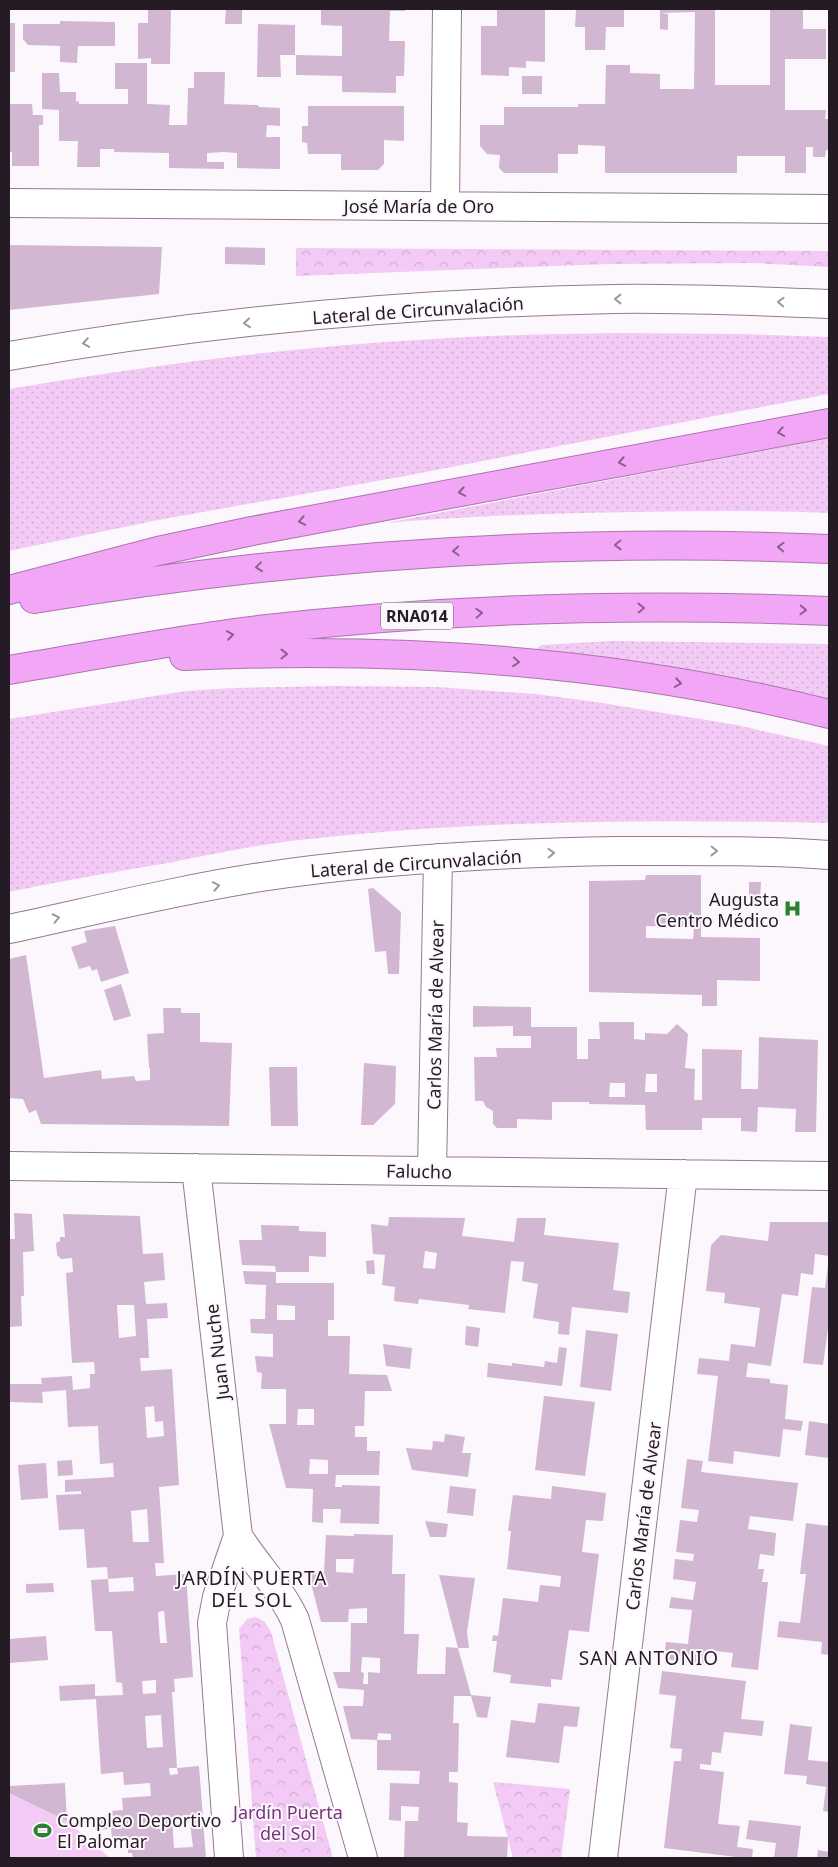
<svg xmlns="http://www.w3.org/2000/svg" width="838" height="1867" font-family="'Noto Sans',sans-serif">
<defs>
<pattern id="grass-dots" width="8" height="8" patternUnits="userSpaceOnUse" patternTransform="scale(1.25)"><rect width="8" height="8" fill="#f3caf5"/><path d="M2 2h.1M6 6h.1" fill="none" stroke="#d0add2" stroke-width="1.8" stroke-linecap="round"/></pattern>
<pattern id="park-crowns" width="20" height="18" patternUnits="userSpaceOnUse" patternTransform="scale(1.25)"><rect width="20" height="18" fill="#f3caf5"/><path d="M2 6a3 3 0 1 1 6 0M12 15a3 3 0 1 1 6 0" fill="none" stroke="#d0add2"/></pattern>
</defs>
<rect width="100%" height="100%" fill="#fcf7fc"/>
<!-- grass -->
<path fill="url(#grass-dots)" d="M618,333L740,334L829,337V394L405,476L158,520L9,551V389C149,365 291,347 433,339C495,335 557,334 618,333Z
M829,438V513C765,510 700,511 636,512C553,513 470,516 386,523Z
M613,641L829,644V702L538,652L537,649L541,645Z
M335,686L437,687L536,694L596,702L737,725L829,746V823C649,819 470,820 291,841C249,846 209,855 168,863C115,872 61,881 9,892V719L186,691L234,688Z"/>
<!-- park -->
<path fill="url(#park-crowns)" d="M296,248L829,251V267L752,263L609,264L296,276Z
M256,1617L265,1622L271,1632L333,1858H256L239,1629L247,1619Z
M493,1782L570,1789L561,1858H513Z"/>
<!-- pitch -->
<path fill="#f3caf5" d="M9,1793L67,1821L110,1858H9Z"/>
<!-- building -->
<path fill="#d1b7d2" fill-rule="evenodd" d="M148,9H171L170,64H151V58L138,59V23H148Z
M226,9H242V24H225Z
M321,9H405V11H390L389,41H405L404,76H396V93L342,92V76L296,75V55L342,56V26L321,25Z
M497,9H545V62L526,61V68L509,67V76L481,75V26H497Z
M576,9H624V27H606L605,50H585V27H575Z
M660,9H715V85H770V10H803V29H826V59H785V110H826L825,119H829V150H826L825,157H813V147H806V173H785V156H737V173H605V146L578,145V154H558V173H504L499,168L500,155L487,154L480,146V125H504V107H578V104H605L606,65H630V73L660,74V89H694L695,12L660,13Z
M660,13L668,14V30L660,29Z
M60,21L115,22V46H78L77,63L60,62V46L28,45L23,39V24H60Z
M9,23H15V72H9Z
M258,24L295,25V55H280L281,77H257Z
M115,63H147V104L170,105L169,125H187L188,88H194V72H225L224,104L258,105L259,107L280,108V126L267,125L266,137H280V169L237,168V153L224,152L207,153V162H224V169L169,168V153L114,152V149H100V167H77L78,141H59V110L42,109V73H59L60,92H76V102L79,101V104H128V89H115Z
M522,76H542V94H522Z
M9,104H32L33,115H43V125H39V166H12V152H9Z
M308,106H404V141L384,140V164L378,170H341V154H308L307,143L302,142V126H308Z
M9,245L162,247L159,294L9,310Z
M225,247L265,248V265L225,264Z
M646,875H701V937L760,938V981L717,980V1006H702V995L589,992V881L645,880ZM646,926L694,927L693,939L646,938Z
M749,882H761L760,901H749Z
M373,888L401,912L399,974H388L386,951L375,952L368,889Z
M115,926L129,973L101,982L97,969L92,971L90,966L79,969L71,947L87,942L84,931Z
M26,955L44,1078L101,1070L102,1079L134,1076L136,1081L150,1080V1068H149L147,1034L164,1033L163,1008H181V1013H200V1042L232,1043L229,1126L41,1124L36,1110L29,1113L23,1099L9,1098V959Z
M121,984L131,1016L114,1021L104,990Z
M473,1006L531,1007V1027H577V1059H588V1039H600L599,1022H634V1039L645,1040V1033L667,1034L677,1024L688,1034L685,1068L695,1069L694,1100H702V1049L742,1050L741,1089H758L759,1037L818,1040L816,1132H795L796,1109L758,1107L757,1132L741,1131V1118H702V1130H646L645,1105L589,1104V1102H552V1120L517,1119V1128H497L493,1124V1111L486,1107L483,1101H475L474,1057H497L496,1048H531V1036H513V1026L473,1027ZM646,1074H657V1092H645ZM610,1083H625V1097H609Z
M364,1063L396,1066L395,1104L373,1125H361Z
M269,1067H297L298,1126H271Z
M14,1213L32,1214L34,1251L23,1252L24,1296H21L22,1326L9,1327V1239H15Z
M63,1214L140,1216L143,1254L163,1253L165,1280L144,1282L146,1304L167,1303L168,1318L147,1319L149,1358H140L141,1371L172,1369L179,1485L159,1487L164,1563H155L156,1576L186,1574L193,1677L174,1679L175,1692H172L177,1768L199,1766L206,1858H133L132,1853H128L127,1837L112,1838L111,1829L95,1830L94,1819L113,1818L112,1811L123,1810L122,1798L151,1796L150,1783L124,1785L123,1772L101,1774L96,1699L60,1701L59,1686L95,1684V1696L123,1695L122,1683L116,1682L112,1631H95L91,1580L108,1579L109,1592L134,1591L133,1577L108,1579L107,1567L87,1568L84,1529L59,1530L56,1495L81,1494V1491L65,1492V1480L114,1477L113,1463L100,1464L98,1426L68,1427L66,1390L42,1392L43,1403L9,1402V1384H42L41,1378L72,1376L73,1390L90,1388V1374H95L94,1362L72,1363L66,1273L73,1272L72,1258L61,1259L57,1255L56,1243L60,1241V1237H65ZM117,1305H134L136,1336L119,1338ZM154,1406L155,1422L163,1421L164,1436L147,1438L145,1407ZM147,1509L149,1542H133L131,1511ZM164,1611L167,1643H160L158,1612ZM156,1680V1693L143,1694L142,1681ZM161,1715L163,1747L147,1748L145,1716ZM169,1768H177L178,1774L170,1775ZM189,1815L193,1847L174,1848L172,1817Z
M389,1217L465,1218L462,1236L514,1242L517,1218H546L544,1235L619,1243L613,1290L630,1292L628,1313L572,1307L569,1335L558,1334L559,1322L533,1318L538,1284L522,1281L524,1262L511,1261L505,1313L468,1309L469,1305L419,1299L418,1304L394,1301L395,1287L382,1285L385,1255L373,1254L371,1224L388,1226ZM425,1251L437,1253L435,1269L423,1268Z
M770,1222H829V1256L815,1254L813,1275L801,1273L798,1296L782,1294L771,1366L748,1363L746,1377L770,1379V1383L788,1385L785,1419L803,1421L801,1431L783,1429L780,1457L734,1451L733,1464L708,1461L718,1376L697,1374L699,1358L729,1361L731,1344L755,1347L760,1308L724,1303L725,1293L706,1291L711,1245L721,1235L768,1241Z
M261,1225L299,1226V1231L326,1232V1257L309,1256V1272H276L275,1266L242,1265L239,1240H262Z
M374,1260L375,1274H367L366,1261Z
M828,1265L829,1321L823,1365L803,1363L812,1287L825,1288Z
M243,1271L276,1272V1283H334V1320H328V1336H350L349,1374L387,1375L392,1391H365L364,1426H355V1437H367V1451H380L379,1475H336L335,1487H342V1485L380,1486L379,1524L340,1523L341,1509H323V1523L312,1522L313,1489L286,1488L269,1424H286V1389H261L262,1373L257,1372L255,1356L273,1357V1334L251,1333L250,1319H265L266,1285L245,1284ZM277,1305L295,1306V1320H277ZM298,1409H314V1425H297ZM310,1459L328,1460V1474H309Z
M466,1326L480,1328L478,1347L465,1345Z
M586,1330L618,1334L611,1391L580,1387Z
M383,1344L412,1348L410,1369L386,1366Z
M559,1347L567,1348L562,1386L487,1377L488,1363L512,1366V1363L544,1367L545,1361L557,1363Z
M544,1396L595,1402L585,1476L535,1470Z
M809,1421L829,1424V1458L805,1455Z
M445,1434L465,1437L462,1453H471L468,1477L412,1470L406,1448L432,1450L433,1441L444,1442Z
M687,1459L703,1461L701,1472L798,1483L793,1521L750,1516L748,1529L776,1533L774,1556L760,1554L758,1569H764L762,1582H768L758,1670L731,1667L733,1653L707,1650L706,1664L664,1659L666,1642L688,1644L692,1610L669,1608L671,1597L693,1600L696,1582L673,1579L675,1559L693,1561L694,1554L676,1552L680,1520L697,1522L699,1510L681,1508Z
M72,1460L73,1475L58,1476L57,1461Z
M46,1463L48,1498L21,1500L18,1465Z
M450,1486L476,1489L473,1516L447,1513Z
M552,1486L606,1493L603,1521L586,1520L582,1552L599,1554L589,1632L569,1630L562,1680L551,1679V1687L510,1683L511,1675L493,1672L497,1641H492L493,1635L498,1636L503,1598L538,1602L540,1585L560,1587L561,1576L507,1569L511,1531H508L513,1495L551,1499Z
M425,1521L448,1524L446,1537H430Z
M806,1523L829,1526V1655L821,1654L822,1642L777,1637L779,1621L800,1623L806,1574H800Z
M354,1534L393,1535L392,1574H405L404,1634H419L417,1674H445L446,1647L458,1648L471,1695L491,1697L487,1718L477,1717L471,1696H454L453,1723H459L458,1772H449V1782L458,1783L457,1822L468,1823L467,1836L508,1837L507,1858H433V1857H416V1858H404L405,1821H418L419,1807L401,1806V1821L389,1820L390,1783L419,1784L420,1771L377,1770V1740H391V1734L378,1733L377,1740L351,1739L343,1706H363L364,1690L338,1688L333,1672H350L351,1623H367V1608L349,1609L348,1622H321L308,1572H324L326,1535L354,1536ZM336,1559H354L353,1573L336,1572ZM362,1657L380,1658V1673L368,1672V1684H363L364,1673L361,1672Z
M439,1575L475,1578L467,1632L469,1648H458Z
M53,1583L54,1592L26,1593V1584Z
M46,1636L48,1660L9,1663V1639Z
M662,1671L746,1681L741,1719L764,1721L762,1736L724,1732L721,1753L712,1752L711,1765L700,1764V1769L724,1772L718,1824L740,1826L737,1847L753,1849L752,1858H736V1857L664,1848L674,1761H681L682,1749L670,1748L676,1696L659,1694Z
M538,1703L580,1707L577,1727L564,1726L559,1763L506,1757L511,1720L535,1723Z
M790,1724L812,1727L808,1760L829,1762V1812L823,1811L826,1787L806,1784L807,1776L784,1774Z
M65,1783L67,1821L9,1793V1786Z
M749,1820L801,1826L797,1858H774L776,1843L746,1839Z
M818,1850L829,1852V1858H817Z"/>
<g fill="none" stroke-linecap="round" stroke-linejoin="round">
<defs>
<path id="minor" d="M9,203L829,209
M445,206L447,9
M9,356C208,321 412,303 614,299C686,298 758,301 829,304
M9,929C93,911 177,890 261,877C379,859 498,853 617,851C688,851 759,850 829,855
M9,1166L829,1176
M196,1168L238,1536L217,1597L212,1623L229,1858
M432,1171L438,858
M238,1536C256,1565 281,1589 295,1620L363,1858
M603,1858L683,1174"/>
<path id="highway" d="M9,590L158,551L252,531L829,423
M34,599C300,555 560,537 829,549
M184,656C400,646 620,661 829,714
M9,670C92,656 175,640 258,630C447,608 639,603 829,611"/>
</defs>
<!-- minor casing -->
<use href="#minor" stroke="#927a93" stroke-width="30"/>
<!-- highway casing -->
<use href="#highway" stroke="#aa75ad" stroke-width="30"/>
<!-- minor -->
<use href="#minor" stroke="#fff" stroke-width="28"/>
<!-- highway -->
<use href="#highway" stroke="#f2a6f6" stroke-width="28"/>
</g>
<!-- one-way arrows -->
<defs><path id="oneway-chevron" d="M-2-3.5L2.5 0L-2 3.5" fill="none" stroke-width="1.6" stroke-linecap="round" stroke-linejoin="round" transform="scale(1.25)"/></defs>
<g stroke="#9d989d">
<use href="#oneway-chevron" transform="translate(618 299) rotate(180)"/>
<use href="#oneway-chevron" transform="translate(781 302) rotate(-178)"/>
<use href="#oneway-chevron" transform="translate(247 323) rotate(175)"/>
<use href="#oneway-chevron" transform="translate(86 343) rotate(171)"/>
<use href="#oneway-chevron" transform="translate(714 851) rotate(1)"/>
<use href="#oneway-chevron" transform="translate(551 853) rotate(-2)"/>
<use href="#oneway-chevron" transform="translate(216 886) rotate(-11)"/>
<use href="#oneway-chevron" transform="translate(56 918) rotate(-12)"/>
</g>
<g stroke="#8c608e">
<use href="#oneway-chevron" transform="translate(781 432) rotate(169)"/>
<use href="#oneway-chevron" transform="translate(622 462) rotate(170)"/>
<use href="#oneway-chevron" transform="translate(462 492) rotate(170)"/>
<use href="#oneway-chevron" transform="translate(302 521) rotate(169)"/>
<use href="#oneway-chevron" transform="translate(618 545) rotate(179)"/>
<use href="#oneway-chevron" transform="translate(781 547) rotate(-178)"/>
<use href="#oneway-chevron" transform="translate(456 551) rotate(177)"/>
<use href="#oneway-chevron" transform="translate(259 567) rotate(173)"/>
<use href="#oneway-chevron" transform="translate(641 608) rotate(-1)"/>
<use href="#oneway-chevron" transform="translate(803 610) rotate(2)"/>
<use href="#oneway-chevron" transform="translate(479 613) rotate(-3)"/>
<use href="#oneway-chevron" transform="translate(230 635) rotate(-9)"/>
<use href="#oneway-chevron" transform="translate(284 654)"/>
<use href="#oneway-chevron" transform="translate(516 662) rotate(5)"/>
<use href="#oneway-chevron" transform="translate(678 683) rotate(9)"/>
</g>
<!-- icons -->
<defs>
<symbol id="hospital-bare" viewBox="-9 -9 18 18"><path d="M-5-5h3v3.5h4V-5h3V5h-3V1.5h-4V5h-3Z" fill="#288231" stroke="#fcf7fc" stroke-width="2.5" paint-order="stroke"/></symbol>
<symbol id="stadium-bare" viewBox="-9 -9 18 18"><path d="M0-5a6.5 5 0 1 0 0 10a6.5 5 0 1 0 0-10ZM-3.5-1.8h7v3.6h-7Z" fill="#288231" stroke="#fcf7fc" stroke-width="2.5" paint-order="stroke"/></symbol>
</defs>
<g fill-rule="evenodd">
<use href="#hospital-bare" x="780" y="896" width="25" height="25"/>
<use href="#stadium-bare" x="30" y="1818" width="25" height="25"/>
</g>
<g text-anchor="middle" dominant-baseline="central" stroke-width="4" stroke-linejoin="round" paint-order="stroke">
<!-- shield labels -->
<rect fill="#fcf7fc" stroke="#665d66" stroke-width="1" x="381" y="602.5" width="72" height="27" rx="4"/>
<g font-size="16" font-weight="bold" fill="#251b25">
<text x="417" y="616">RNA014</text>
</g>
<!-- street labels -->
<g font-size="18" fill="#251b25" stroke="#fcf7fc">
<text x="419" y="206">José María de Oro</text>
<text transform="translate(418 310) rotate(-4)">Lateral de Circunvalación</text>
<text transform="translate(416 863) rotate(-4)">Lateral de Circunvalación</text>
<text transform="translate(435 1015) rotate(-89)">Carlos María de Alvear</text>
<text transform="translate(419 1171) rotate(1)">Falucho</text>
<text transform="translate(217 1352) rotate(-97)">Juan Nuche</text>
<text transform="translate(643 1516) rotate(-83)">Carlos María de Alvear</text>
</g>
<!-- poi labels -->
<g font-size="18" fill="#251b25" stroke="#fcf7fc" text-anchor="end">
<text x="779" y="899">Augusta<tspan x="779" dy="21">Centro Médico</tspan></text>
<text x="57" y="1820" text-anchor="start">Compleo Deportivo<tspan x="57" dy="21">El Palomar</tspan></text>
</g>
<!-- park labels -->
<g font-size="18" fill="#77377b" stroke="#fcf7fc">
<text x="288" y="1812">Jardín Puerta<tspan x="288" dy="21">del Sol</tspan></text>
</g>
<!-- neighbourhood labels -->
<g font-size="19" letter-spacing="1" fill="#251b25" stroke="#fcf7fc">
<text x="252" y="1578">JARDÍN PUERTA<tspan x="252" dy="22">DEL SOL</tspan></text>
<text x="649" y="1658">SAN ANTONIO</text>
</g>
</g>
<!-- border -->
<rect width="838" height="1867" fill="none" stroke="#251b25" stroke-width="20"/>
</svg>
